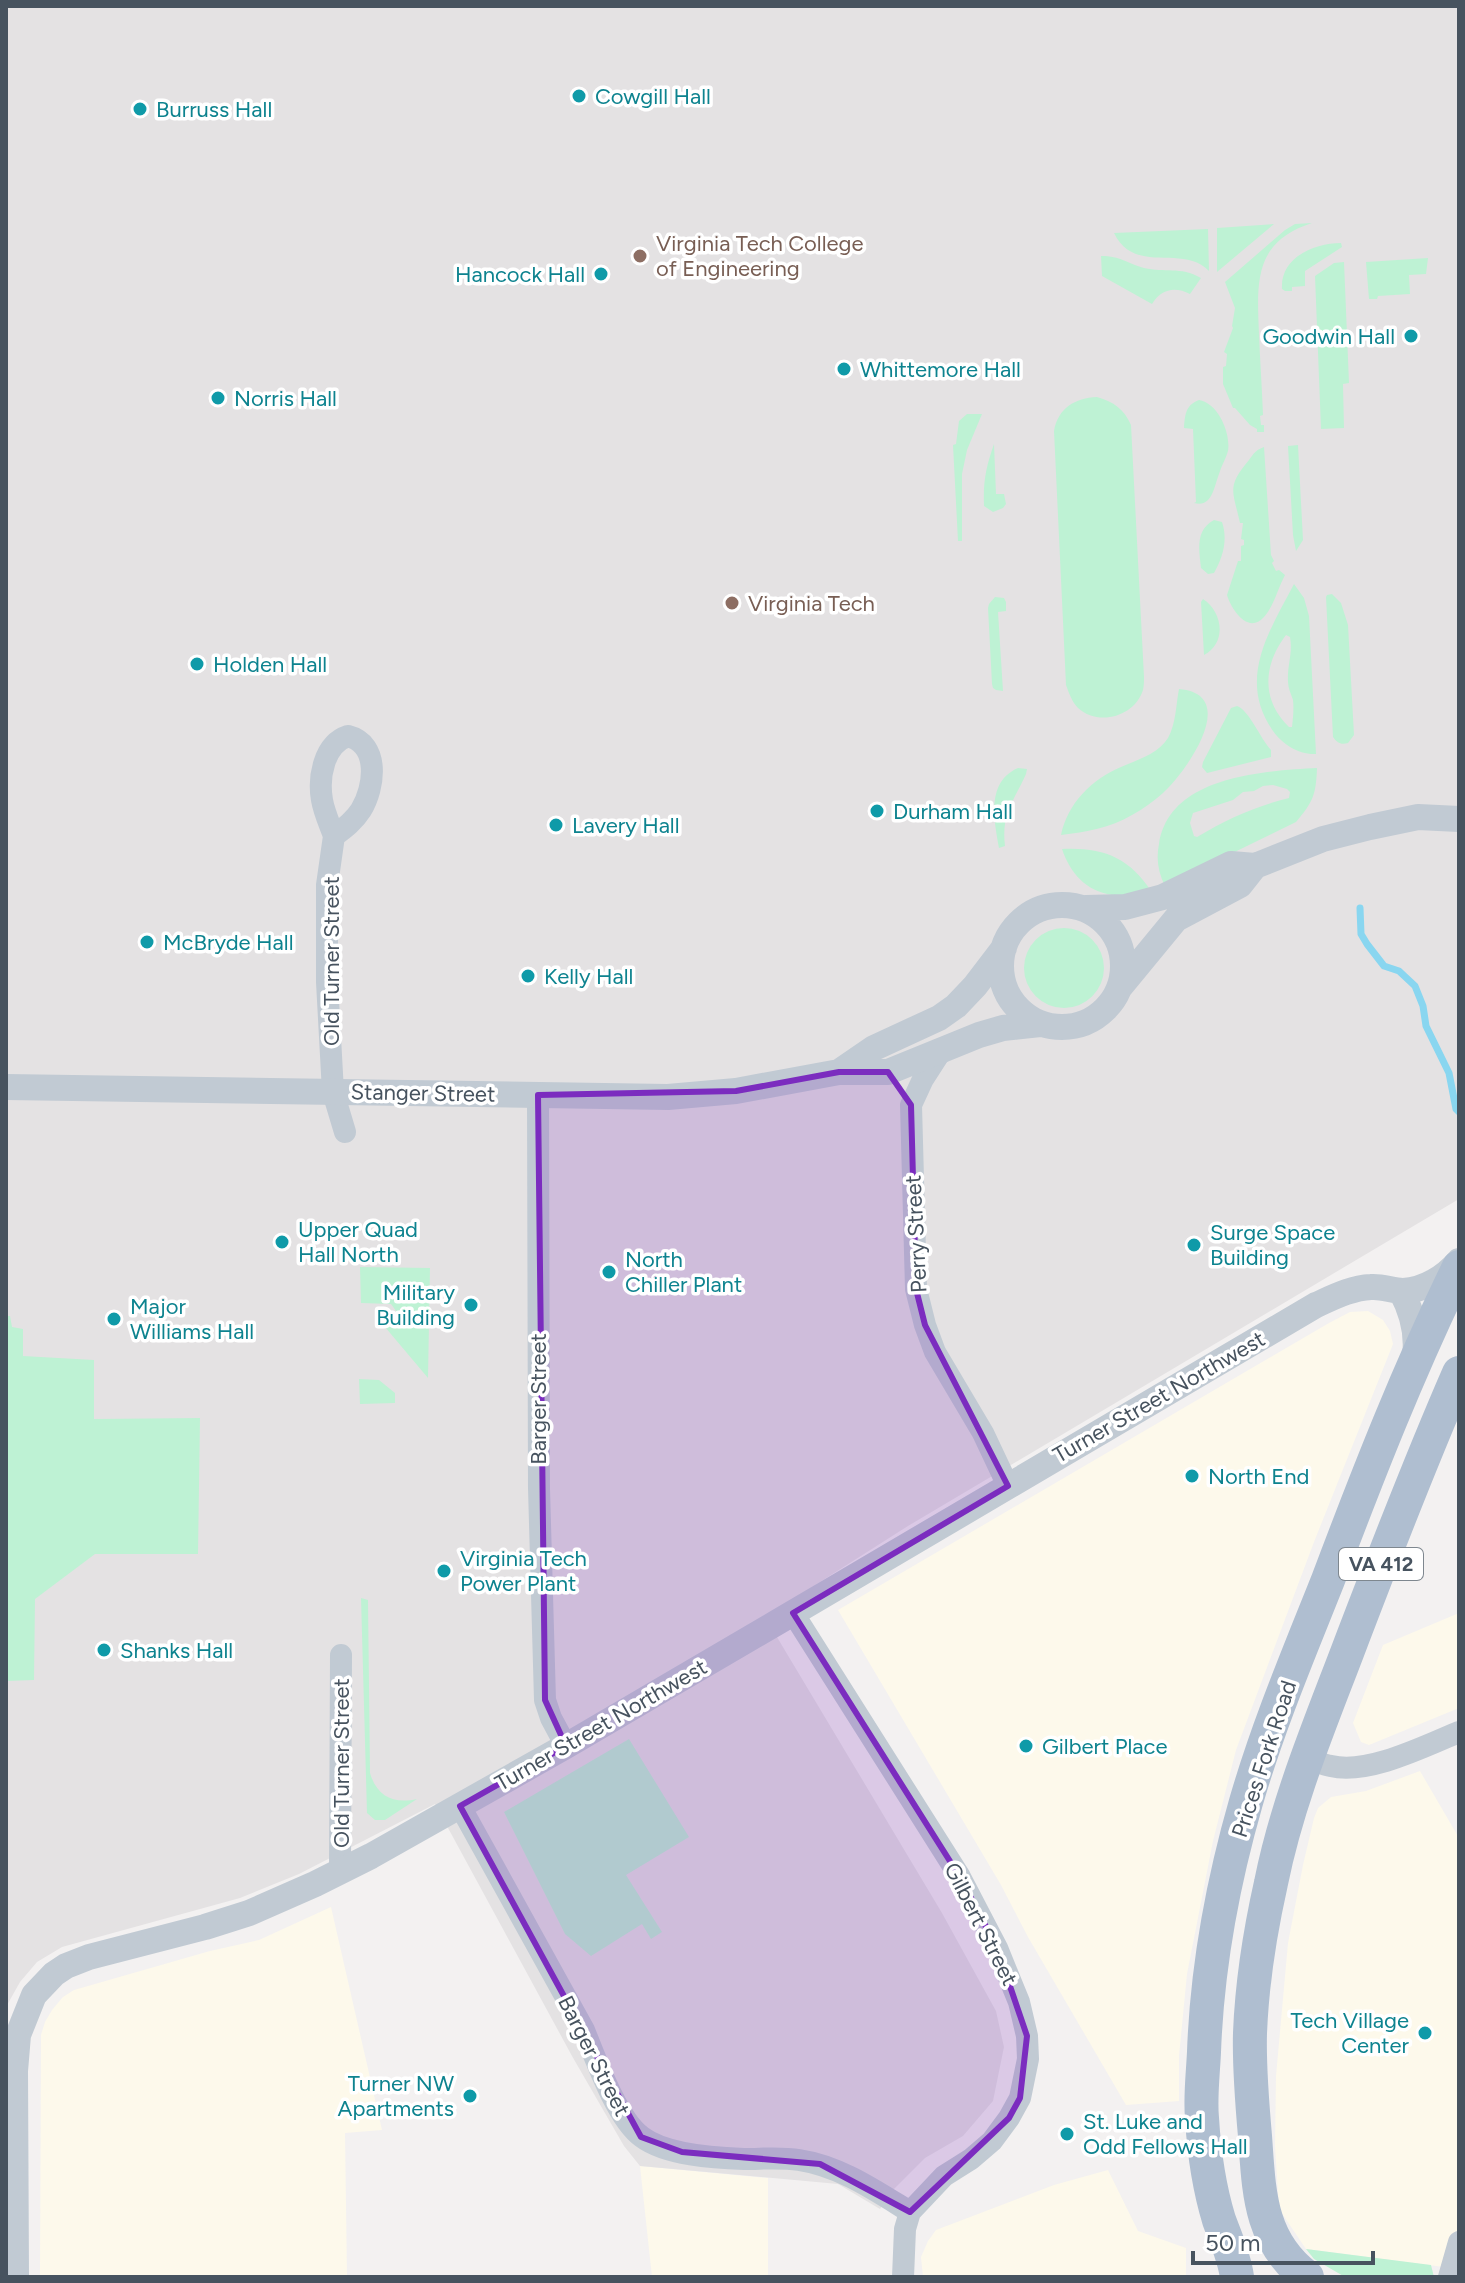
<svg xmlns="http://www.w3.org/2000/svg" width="1465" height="2283" font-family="Figtree,sans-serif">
<rect width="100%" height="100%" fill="#f3f1f1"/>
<!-- commercial -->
<path fill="#fdf9eb" d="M1368,1311L1383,1320L1390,1331L1393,1344L1314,1542L1236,1750L1213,1841L1187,1974L1179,2056V2101L1126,2105L1028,1937L1001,1885L838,1610L1329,1323L1350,1312Z
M1459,1613V1708L1369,1745L1361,1742L1353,1723L1383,1645Z
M1420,1771L1459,1838V2269L1306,2249L1279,2209L1275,2146L1276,2076L1288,1943L1303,1865L1314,1818L1318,1808L1331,1797L1366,1791Z
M331,1907L382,2130L345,2133L347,2277H40L41,2035L45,2022L52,2010L63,1997L74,1990L210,1951L259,1940Z
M640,2166L768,2178V2277H652Z
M1108,2170L1138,2231L1186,2248V2277H923L921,2257L928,2241L936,2230L1054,2185Z"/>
<!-- education -->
<path fill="#e4e2e3" d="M6,6H1459V1199L908,1526L765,1617L942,1913L996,2011L1004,2047L993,2101L963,2136L925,2158L894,2189L880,2209L838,2184L640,2166L624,2146L572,2056L435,1804L299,1874L240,1898L62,1947L37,1962L20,1982L6,2007Z"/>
<!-- green -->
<path fill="#bef2d4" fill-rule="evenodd" d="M1312,223C1253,242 1257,283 1259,334C1260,361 1262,388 1263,415L1260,416L1261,425H1264V432H1257V429L1250,425L1235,408H1233L1223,384V367L1226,366L1227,354L1224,352L1233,328L1232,326L1235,308L1225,282L1285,230L1295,224Z
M1274,224L1217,272V228Z
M1208,229L1209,271C1182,243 1135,276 1114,233Z
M1341,243L1342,247L1305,271V286L1292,287V291H1285L1282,289C1280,257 1315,243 1341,243Z
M1101,256C1121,256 1126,263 1144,268C1165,273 1180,266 1201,278L1190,294C1175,286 1161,289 1152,304L1102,276Z
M1428,258L1426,274L1409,275L1410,294L1378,296L1377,299H1369L1366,262Z
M1344,262L1349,383L1343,384L1344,428L1321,429L1315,276L1334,263Z
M1097,397C1114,402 1124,409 1131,425L1144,677C1144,681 1144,685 1143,690C1135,716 1099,727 1078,708C1072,702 1069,693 1066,685L1054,431C1058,408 1075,398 1097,397Z
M1199,400C1218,403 1231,433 1228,451C1226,459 1221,466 1219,474C1214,487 1212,508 1194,503L1196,502L1193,429L1184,428C1185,416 1185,405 1199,400Z
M967,414H982L967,450L962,474V541H958L953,445L956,444L959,421Z
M994,444L996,494H1004L1006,504L1003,508L993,512L984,506C983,481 986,467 994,444Z
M1298,445L1303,540L1296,551L1293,535L1288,446Z
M1264,447L1271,555L1274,561L1272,563L1276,571L1279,570L1285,575C1278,588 1274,606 1264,617C1248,635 1231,609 1227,595L1238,561H1241V546L1244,545V540L1241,539L1243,523H1240C1233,491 1226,487 1249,460C1254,453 1256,450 1264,447Z
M1214,520L1222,522C1228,540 1223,557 1214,573L1208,574L1201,568C1199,550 1195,530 1214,520Z
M1294,584L1304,598L1309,616L1316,754C1299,755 1282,744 1273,731C1237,679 1269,632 1294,584ZM1286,635L1290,637C1293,654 1287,665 1288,682C1288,688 1291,694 1293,700C1294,709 1293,718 1292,727H1289C1261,700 1263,665 1286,635Z
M1332,594L1341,603L1348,625L1354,735L1348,743C1341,745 1337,743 1333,737L1326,597L1327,595Z
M995,597L1004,598L1006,602V611L998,612L1003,691L996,690L993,688L992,684L988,608L989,604Z
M1203,599C1223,612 1227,643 1204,655L1201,602Z
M1179,689C1241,694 1187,771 1163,793C1154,801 1143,809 1132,815C1110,828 1086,832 1061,835C1068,803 1091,780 1121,767C1137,760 1158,754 1168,738C1176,724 1176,704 1179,689Z
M1237,706C1249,710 1260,738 1271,750V757L1207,773L1202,767L1203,762L1231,708Z
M1018,768L1027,769L1026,774C1014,801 1001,813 1005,846L999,848C994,820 986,782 1018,768Z
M1317,768C1316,795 1313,802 1296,822L1165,886C1158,872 1156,859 1159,844C1169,776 1263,771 1317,768ZM1273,785L1287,789L1290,792L1289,798C1256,806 1227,819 1197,837L1194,836L1190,823L1193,813L1233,800L1243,792L1254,791L1263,786Z
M1062,849C1102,847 1129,857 1151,891C1139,893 1124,897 1112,895C1086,891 1070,873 1062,849Z
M1024 968a40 40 0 1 1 80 0a40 40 0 1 1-80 0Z
M360,1267L430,1268L428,1378L385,1327L399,1315L391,1304L361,1303Z
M6,1316H10L12,1327L23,1329V1356L94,1360V1419L200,1418L198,1554H95L35,1599L34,1680L6,1681Z
M359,1379L379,1380L395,1393V1403L360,1404Z
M361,1598L368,1600L370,1773C377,1797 394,1804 417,1799L385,1820H375L367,1813Z
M629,1739L689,1837L626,1875L662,1932L651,1939L642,1924L591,1956L565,1934L504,1812Z
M1306,2249L1431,2265L1434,2277H1345L1314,2259Z"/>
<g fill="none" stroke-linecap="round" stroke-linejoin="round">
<!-- stream -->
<path stroke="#89d6f0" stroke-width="7" d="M1360,908L1361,934L1367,944L1384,966L1399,971L1415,986L1423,1006L1426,1026L1449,1073L1456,1109L1459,1112"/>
<!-- minor -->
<path stroke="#c1cad3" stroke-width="22" d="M348,736C380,744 375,787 361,810C354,821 345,828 334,836C330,825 324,812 322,800C318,777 324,744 348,736Z
M334,836L327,885V982L333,1092L345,1132
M941,1051L923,1079L911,1105L916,1289L925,1325L935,1352L983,1433L1008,1486
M538,1095L539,1488L545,1700L551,1718L566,1746
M793,1613L960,1877L997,1948L1019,2002L1027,2036L1028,2059L1020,2098L1009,2118L992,2141L971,2159L944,2176L910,2212L905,2229L903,2277
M1308,1758C1315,1760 1323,1765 1331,1766C1368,1775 1425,1746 1459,1732
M460,1806L584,2030C596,2060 617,2119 642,2137C666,2155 714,2158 744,2159C762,2159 781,2157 799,2160C840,2166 876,2191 910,2212
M340,1872L341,1655
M1449,2277L1459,2242"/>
<!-- tertiary -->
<path stroke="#c1cad3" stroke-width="26" d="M1001 966a61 61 0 1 1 122 0a61 61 0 1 1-122 0Z
M1086,908L1125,907L1163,897L1231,864L1255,866L1323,839L1370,827L1418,817L1459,819
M1120,987L1176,919L1240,885L1255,866
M839,1072L874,1048L939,1018L956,1006L975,986L1004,948
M6,1087L668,1097L736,1091L839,1072H888L979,1035L1003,1028L1040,1024
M1401,1291C1412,1311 1418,1333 1415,1357
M16,2277L15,2071L18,2035L34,1995L54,1974L66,1966L89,1957L205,1927L249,1913L315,1884L371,1856L566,1746L776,1623L1316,1305C1334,1297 1351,1288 1371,1287C1382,1286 1393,1291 1403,1291C1425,1290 1445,1277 1459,1261"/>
<!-- primary -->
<path stroke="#afbed0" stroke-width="34" d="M1237,2277C1234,2256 1226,2239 1219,2220C1209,2187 1204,2152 1202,2118C1200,2097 1203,2074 1204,2052C1207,1968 1223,1882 1246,1802C1268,1726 1299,1653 1328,1580C1368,1474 1409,1369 1459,1267
M1307,2277C1259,2241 1259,2191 1255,2136C1252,2102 1249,2067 1250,2033C1252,1983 1260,1932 1271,1883C1288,1798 1323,1717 1353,1637C1387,1548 1421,1460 1459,1373"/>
</g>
<!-- marked area -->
<path fill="#7b2cbf" fill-opacity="0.2" stroke="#7b2cbf" stroke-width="6" stroke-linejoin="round" d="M839,1072H888L911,1105L916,1289L925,1325L1008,1486L793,1613L960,1877L997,1948L1027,2036L1020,2098L1009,2118L910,2212L820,2164L682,2152L641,2137L460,1806L566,1746L545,1700L538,1095L736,1091Z"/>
<!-- markers -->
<g fill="#0f9aa8" stroke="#fff" stroke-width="3">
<circle cx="579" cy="96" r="8"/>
<circle cx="140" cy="109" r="8"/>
<circle cx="601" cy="274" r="8"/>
<circle cx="1411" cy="336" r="8"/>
<circle cx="844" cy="369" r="8"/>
<circle cx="218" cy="398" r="8"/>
<circle cx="197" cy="664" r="8"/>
<circle cx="877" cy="811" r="8"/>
<circle cx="556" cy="825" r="8"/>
<circle cx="147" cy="942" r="8"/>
<circle cx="528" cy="976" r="8"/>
<circle cx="282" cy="1242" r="8"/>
<circle cx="1194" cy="1245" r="8"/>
<circle cx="609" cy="1272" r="8"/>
<circle cx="471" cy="1305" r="8"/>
<circle cx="114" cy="1319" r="8"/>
<circle cx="1192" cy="1476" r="8"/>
<circle cx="444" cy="1571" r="8"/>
<circle cx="104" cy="1650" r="8"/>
<circle cx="1026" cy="1746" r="8"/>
<circle cx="1425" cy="2033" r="8"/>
<circle cx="470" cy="2096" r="8"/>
<circle cx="1067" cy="2134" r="8"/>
</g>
<g fill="#8d6e63" stroke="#fff" stroke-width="3">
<circle cx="640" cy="256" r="8"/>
<circle cx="732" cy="603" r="8"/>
</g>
<g text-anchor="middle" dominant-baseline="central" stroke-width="7" stroke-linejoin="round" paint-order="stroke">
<!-- shield labels -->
<rect fill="#fff" stroke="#7e878f" stroke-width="2" x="1339" y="1548" width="84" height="32" rx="6"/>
<g font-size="20" font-weight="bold" fill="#47535f">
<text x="1381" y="1564">VA 412</text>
</g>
<!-- culture labels -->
<g font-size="22" fill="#0d838f" stroke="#fff" text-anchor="start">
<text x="595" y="96">Cowgill Hall</text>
<text x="156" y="109">Burruss Hall</text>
<text x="585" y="274" text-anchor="end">Hancock Hall</text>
<text x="1395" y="336" text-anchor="end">Goodwin Hall</text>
<text x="860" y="369">Whittemore Hall</text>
<text x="234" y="398">Norris Hall</text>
<text x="213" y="664">Holden Hall</text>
<text x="893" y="811">Durham Hall</text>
<text x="572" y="825">Lavery Hall</text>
<text x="163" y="942">McBryde Hall</text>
<text x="544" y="976">Kelly Hall</text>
<text x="298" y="1229">Upper Quad<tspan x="298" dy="25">Hall North</tspan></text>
<text x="1210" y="1232">Surge Space<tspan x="1210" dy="25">Building</tspan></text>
<text x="625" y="1259">North<tspan x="625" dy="25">Chiller Plant</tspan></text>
<text x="455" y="1292" text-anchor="end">Military<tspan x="455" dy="25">Building</tspan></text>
<text x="130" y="1306">Major<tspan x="130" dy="25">Williams Hall</tspan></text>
<text x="1208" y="1476">North End</text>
<text x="460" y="1558">Virginia Tech<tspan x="460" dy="25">Power Plant</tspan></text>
<text x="120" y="1650">Shanks Hall</text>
<text x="1042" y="1746">Gilbert Place</text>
<text x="1409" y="2020" text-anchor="end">Tech Village<tspan x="1409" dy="25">Center</tspan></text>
<text x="454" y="2083" text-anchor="end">Turner NW<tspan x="454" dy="25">Apartments</tspan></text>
<text x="1083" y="2121">St. Luke and<tspan x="1083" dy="25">Odd Fellows Hall</tspan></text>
</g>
<!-- education labels -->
<g font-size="22" fill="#785e54" stroke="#fff" text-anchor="start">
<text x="656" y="243">Virginia Tech College<tspan x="656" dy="25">of Engineering</tspan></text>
<text x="748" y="603">Virginia Tech</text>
</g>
<!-- street labels -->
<g font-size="22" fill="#47535f" stroke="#fff">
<text transform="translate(331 961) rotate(-90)">Old Turner Street</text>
<text transform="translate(423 1093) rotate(1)">Stanger Street</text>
<text transform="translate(916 1234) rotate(-93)">Perry Street</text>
<text transform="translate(1159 1397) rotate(-30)">Turner Street Northwest</text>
<text transform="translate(538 1399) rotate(-90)">Barger Street</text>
<text transform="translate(601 1725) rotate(-30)">Turner Street Northwest</text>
<text transform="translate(1264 1759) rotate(-72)">Prices Fork Road</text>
<text transform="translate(341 1763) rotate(-90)">Old Turner Street</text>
<text transform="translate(981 1924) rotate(63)">Gilbert Street</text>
<text transform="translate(594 2056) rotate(63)">Barger Street</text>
</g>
</g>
<!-- border -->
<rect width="1465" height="2283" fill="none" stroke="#47535f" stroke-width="16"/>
<!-- scale -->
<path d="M1193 2251v12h180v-12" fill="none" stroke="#47535f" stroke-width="4"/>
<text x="1205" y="2251" font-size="24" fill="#47535f" stroke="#ffffff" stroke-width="6" paint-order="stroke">50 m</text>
</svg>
